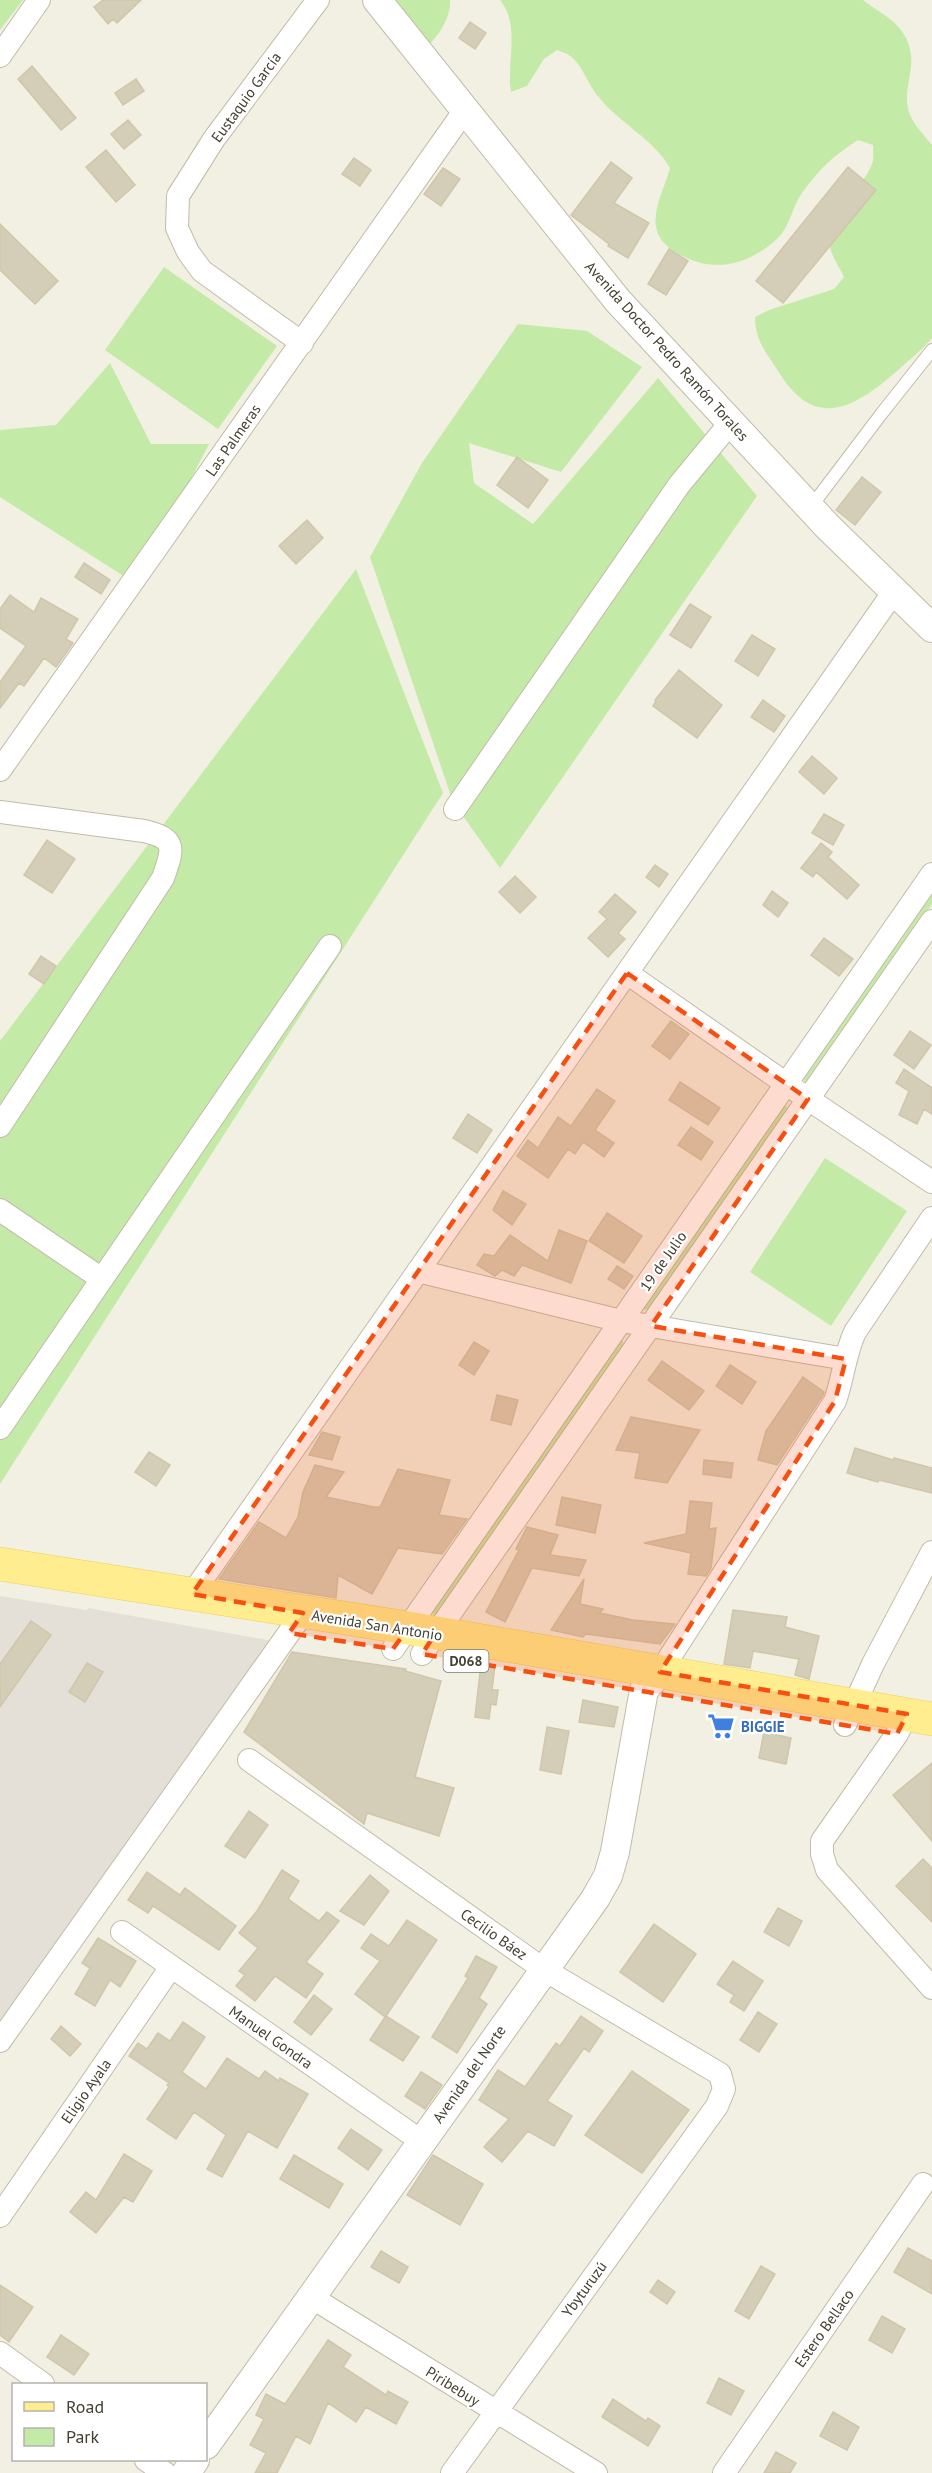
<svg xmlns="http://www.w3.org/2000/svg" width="932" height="2473" font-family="'PT Sans',sans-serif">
<rect width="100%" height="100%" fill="#f2f0e2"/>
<!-- industrial -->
<path fill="#e4e0d8" d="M0,1596L87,1610L88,1608L273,1641L0,2032Z"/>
<!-- green -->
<path fill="#c4eaa8" d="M0,0H23L0,30Z
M383,0H450C451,18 439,35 427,47Z
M500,0H863C876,10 894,19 903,33C923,63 899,87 910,115C915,126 924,135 932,145V338C922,350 909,360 898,370C855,408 815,432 778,371C766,352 755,340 755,317L769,310L834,289L844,277C840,268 832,257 830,247C823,214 862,191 872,164C874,158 873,151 873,145L858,140C834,155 818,170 802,193C792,207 790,226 778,238C748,266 712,274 677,253C639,231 661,200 670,168C652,137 618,123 597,95C588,84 582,64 570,56C567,53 561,52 557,50L544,59L527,86L511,92C506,63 521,25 500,0Z
M164,267L277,346L218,429L105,350Z
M518,324L587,331L642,367L561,472L469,443L474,483L533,524L658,378L757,496L500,868L453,802L370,557L422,463Z
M110,363L151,444H209L136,584L0,497V430L56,425Z
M356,569L443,793L0,1484V1041Z
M932,890V904L810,1080L805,1082L803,1078Z
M784,1105L788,1108L649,1309L643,1310L642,1307Z
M825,1158L907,1211L831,1326L750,1272Z
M622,1339L624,1345L436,1614L434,1615L431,1611Z"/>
<!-- building -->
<path fill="#d4cdb7" stroke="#d0c6aa" stroke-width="1.5" d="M103,0H141L117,23L113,19L108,24L94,7Z
M470,22L486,33L475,49L459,38Z
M32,66L76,118L61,130L18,79Z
M136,79L144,91L123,105L115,93Z
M128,120L141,135L124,149L111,134Z
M106,150L135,185L116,202L86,167Z
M354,158L371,170L360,186L342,174Z
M611,162L632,178L614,203L649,223L628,258L608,246L609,244L571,215Z
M848,167L876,190L783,303L756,281Z
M443,168L460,179L441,206L424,194Z
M0,224L58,281L35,304L0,270Z
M669,249L688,261L666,295L648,284Z
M517,457L548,480L528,508L497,485Z
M862,477L881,492L855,525L836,510Z
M307,520L323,538L296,564L279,546Z
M84,563L110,580L101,594L75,577Z
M10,595L34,612L41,598L78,619L66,639L73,643L56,667L44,658L24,686L19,683L0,708V682L26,646L0,628V609Z
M690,604L711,617L691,648L670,635Z
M752,635L775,649L758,676L735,661Z
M679,670L722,705L697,738L653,706L656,701L655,700Z
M763,700L785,716L774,732L751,717Z
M812,756L837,778L824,794L799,772Z
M824,814L844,825L833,845L812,833Z
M47,840L75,859L52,893L24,875Z
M821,843L832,852L828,857L859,885L847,899L816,872L813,877L801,868Z
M655,865L668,874L659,887L646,877Z
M515,876L536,897L520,913L499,892Z
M772,891L788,903L778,917L763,905Z
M615,894L636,912L618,933L625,939L608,957L588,938L607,919L599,912Z
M824,938L853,959L839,976L811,955Z
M41,956L56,966L44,984L29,974Z
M671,1021L689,1034L670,1059L652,1046Z
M910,1031L931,1045L914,1069L894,1055Z
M904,1069L932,1088V1114L924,1109L917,1124L899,1115L909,1091L896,1083Z
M680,1082L720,1108L708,1125L669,1100Z
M597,1089L615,1101L595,1130L614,1143L604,1157L583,1142L575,1154L568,1149L548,1178L517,1156L528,1140L538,1148L558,1117L571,1126Z
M468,1114L492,1130L477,1153L453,1138Z
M691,1127L713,1142L701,1160L678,1145Z
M503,1191L526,1204L512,1225L493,1210Z
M607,1213L642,1236L624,1263L589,1241Z
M559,1230L587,1241L571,1283L522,1265L514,1276L502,1270L495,1276L477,1265L484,1254L494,1256L510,1235L548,1261Z
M617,1266L633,1276L624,1289L608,1279Z
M474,1342L489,1351L474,1375L459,1365Z
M662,1361L704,1391L689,1410L648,1380Z
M730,1365L756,1382L742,1404L716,1386Z
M803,1377L824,1392L823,1395L777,1465L758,1460L766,1431Z
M497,1395L518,1400L511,1425L491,1420Z
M631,1417L700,1430L667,1483L635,1478L640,1453L616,1450Z
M322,1432L340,1437L332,1460L309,1455Z
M855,1448L893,1460L894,1458L932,1468V1493L879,1480L878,1482L847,1473Z
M149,1452L170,1465L156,1486L135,1472Z
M704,1460L733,1463L731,1478L703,1474Z
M315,1465L344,1472L326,1497L374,1507H380L398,1469L450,1480L439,1515L467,1519L442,1554L398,1548L372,1594L338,1575L336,1598L219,1579L259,1522L286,1538L298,1517L303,1492Z
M562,1497L601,1505L595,1533L556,1525Z
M690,1501L712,1503L709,1529L716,1528L711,1568L706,1576L688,1574L691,1553L644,1543L686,1534Z
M527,1527L558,1535L550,1555L586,1560L579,1576L532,1568L505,1622L486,1612L519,1550L516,1549Z
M584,1579L580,1604L603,1609L600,1613L633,1620L675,1624L660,1644L586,1634L583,1637L551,1630Z
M733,1610L787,1617L785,1627L819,1636L809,1679L795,1675L799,1659L753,1651L750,1668L724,1664Z
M31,1621L51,1635L0,1707V1664Z
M292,1652L406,1669L405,1671L441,1681L415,1777L454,1788L439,1836L367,1813L364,1824L244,1732Z
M87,1663L103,1672L85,1702L69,1692Z
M481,1664L495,1665L492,1690H498L496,1705L491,1704L489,1719L475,1717Z
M583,1700L618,1707L614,1727L579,1722Z
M547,1727L569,1731L561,1774L540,1770Z
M764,1732L791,1738L786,1764L759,1758Z
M932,1763V1841L893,1795Z
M249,1811L268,1825L245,1858L225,1846Z
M923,1859L932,1868V1922L896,1886Z
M282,1870L299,1881L288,1899L319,1921L327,1912L339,1921L306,1962L323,1974L306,1998L275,1976L255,2001L236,1986L245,1975L239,1971L258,1948L239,1933L257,1911Z
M147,1872L180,1895L185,1888L236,1926L219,1950L153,1906L148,1913L128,1900Z
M370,1875L389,1891L364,1925L340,1911Z
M778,1908L802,1921L789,1946L764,1932Z
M407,1920L437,1940L386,2016L419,2037L403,2061L370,2040L385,2017L355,1994L380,1961L361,1948L371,1934L389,1946Z
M654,1924L696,1954L663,2002L620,1972Z
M98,1938L136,1961L120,1987L110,1980L95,2006L75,1994L90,1968L82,1963Z
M476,1956L497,1967L479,1998L487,2004L457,2053L432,2037L468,1978L465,1976Z
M733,1961L763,1981L744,2011L730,2002L734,1995L717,1984Z
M314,1995L332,2009L311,2035L294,2022Z
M758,2012L777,2024L759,2052L740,2040Z
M581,2016L603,2031L589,2052L584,2048L547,2101L572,2116L554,2146L528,2131L502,2162L484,2147L509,2119L479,2100L498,2070L525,2087L556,2043L560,2046Z
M183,2022L205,2037L182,2072L206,2089L227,2058L259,2079L265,2071L279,2081L280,2078L308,2094L277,2148L248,2131L222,2177L207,2169L226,2135L194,2112L176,2139L147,2119L169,2087L167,2085L169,2083L129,2056L138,2043L147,2049L158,2033L170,2041Z
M61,2026L81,2044L70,2056L51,2039Z
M632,2071L689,2110L642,2173L585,2135Z
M421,2072L442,2085L425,2109L405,2096Z
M351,2129L382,2150L368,2170L338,2148Z
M124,2154L152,2171L133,2202L124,2197L96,2233L70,2212L86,2192L96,2200Z
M294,2155L343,2184L329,2208L280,2179Z
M433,2155L483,2184L460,2225L407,2195Z
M908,2248L932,2261V2294L894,2272Z
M381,2251L408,2267L399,2283L371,2267Z
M761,2266L775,2274L749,2319L735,2311Z
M658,2280L675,2292L667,2304L650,2292Z
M0,2285L33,2307L9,2342L0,2335Z
M882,2316L905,2329L892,2353L869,2340Z
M61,2335L89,2354L74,2375L47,2357Z
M328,2340L351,2355L343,2367L386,2395L388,2391L408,2402L396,2424L366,2407L356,2422L328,2403L310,2444L296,2436L277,2473H255L266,2453L250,2445L264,2419L256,2415L266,2394L285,2404Z
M719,2378L744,2391L731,2415L707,2403Z
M613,2399L646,2421L648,2418L660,2426L648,2446L602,2417Z
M833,2412L859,2427L847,2450L820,2436Z
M776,2452L796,2463L790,2473H764Z"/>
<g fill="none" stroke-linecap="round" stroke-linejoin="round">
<defs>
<path id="service" d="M810,508L882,413L932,350"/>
<path id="minor" d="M0,56L39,0
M302,343L202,271L188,252L177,228L178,196L214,139L318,0
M0,770L465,110
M455,809L679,485L731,422
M0,812L144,831C178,839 173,849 163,878L0,1126
M627,973L808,1099L932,1182
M0,1210L102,1279
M418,1271L621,1321L846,1359
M0,1428L330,946
M192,1594L895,590
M393,1649L932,874
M422,1654L932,921
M660,1672L835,1401C843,1379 845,1353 855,1332L932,1218
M907,1714L897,1734L822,1841V1854L827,1870L932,1988
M845,1725L873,1664L932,1552
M249,1760L543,1969L720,2074L724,2089L717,2106L452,2473
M122,1932L421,2141
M0,2041L303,1613
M0,2216L171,1967
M311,2297L596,2473
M0,2353L43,2384
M146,2460L165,2473
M724,2473L923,2184"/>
<path id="tertiary" d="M377,0L618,301L828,527L932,628
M206,2445L595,1899L608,1876L615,1852L644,1690L660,1672
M186,2473L195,2460"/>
<path id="primary" d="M0,1564L408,1628L932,1719"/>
</defs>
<!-- service casing -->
<use href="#service" stroke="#c1bca7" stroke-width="14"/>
<!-- minor casing -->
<use href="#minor" stroke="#c1bca7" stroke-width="24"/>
<!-- tertiary casing -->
<use href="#tertiary" stroke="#c1bca7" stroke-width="30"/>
<!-- primary casing -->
<use href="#primary" stroke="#ebd158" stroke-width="34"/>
<!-- service -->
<use href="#service" stroke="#fff" stroke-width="12"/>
<!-- minor -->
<use href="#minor" stroke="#fff" stroke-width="22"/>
<!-- tertiary -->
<use href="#tertiary" stroke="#fff" stroke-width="28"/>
<!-- primary -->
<use href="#primary" stroke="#ffed8f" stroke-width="33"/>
</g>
<!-- marked area -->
<path fill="#f64f0f" fill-opacity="0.2" stroke="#f64f0f" stroke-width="4.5" stroke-dasharray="12 8" stroke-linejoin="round" d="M627,973L808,1099L651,1326L846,1359L835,1401L660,1672L907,1714L897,1734L422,1654L435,1634L408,1628L393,1649L289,1633L303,1613L192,1594Z"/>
<!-- icons -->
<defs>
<symbol id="supermarket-bare" viewBox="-9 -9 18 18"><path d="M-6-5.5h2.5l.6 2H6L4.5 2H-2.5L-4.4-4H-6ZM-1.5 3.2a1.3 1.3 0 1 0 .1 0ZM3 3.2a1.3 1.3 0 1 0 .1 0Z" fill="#3f7fe0" stroke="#fff" stroke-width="2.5" paint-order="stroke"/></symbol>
</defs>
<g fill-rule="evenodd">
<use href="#supermarket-bare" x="702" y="1707" width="38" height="38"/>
</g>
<g text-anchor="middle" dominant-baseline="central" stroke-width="4.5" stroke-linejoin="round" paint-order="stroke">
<!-- shield labels -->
<rect fill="#fff" stroke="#7c7970" stroke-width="1.5" x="443.5" y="1650" width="45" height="22" rx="4.5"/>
<g font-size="14" font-weight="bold" fill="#444032">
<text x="466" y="1661">D068</text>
</g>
<!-- street labels -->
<g font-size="15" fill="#444032" stroke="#fff">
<text transform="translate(246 97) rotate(-54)">Eustaquio García</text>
<text transform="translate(667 351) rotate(48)">Avenida Doctor Pedro Ramón Torales</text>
<text transform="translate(233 440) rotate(-55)">Las Palmeras</text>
<text transform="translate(663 1261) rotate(-55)">19 de Julio</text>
<text transform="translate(377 1625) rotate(9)">Avenida San Antonio</text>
<text transform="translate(494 1934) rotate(35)">Cecilio Báez</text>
<text transform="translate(271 2037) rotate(35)">Manuel Gondra</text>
<text transform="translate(469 2074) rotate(-55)">Avenida del Norte</text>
<text transform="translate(86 2091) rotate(-55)">Eligio Ayala</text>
<text transform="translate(584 2289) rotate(-54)">Ybyturuzú</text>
<text transform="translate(824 2328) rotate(-55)">Estero Bellaco</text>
<text transform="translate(453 2386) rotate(32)">Piribebuy</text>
</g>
<!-- shop labels -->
<g font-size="15" font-weight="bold" fill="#366cbe" stroke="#fff" text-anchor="start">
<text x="741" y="1726">BIGGIE</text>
</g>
</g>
<!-- legend -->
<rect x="12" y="2383" width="195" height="78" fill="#ffffff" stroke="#b4b3ad" stroke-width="1.5"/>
<rect x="24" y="2402" width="30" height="9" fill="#ffed8f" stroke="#b4b3ad" stroke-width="1.5"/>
<text x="66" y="2413" font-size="18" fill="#444032">Road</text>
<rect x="24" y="2428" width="30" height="18" fill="#c4eaa8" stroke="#b4b3ad" stroke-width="1.5"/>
<text x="66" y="2443" font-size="18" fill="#444032">Park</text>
</svg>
